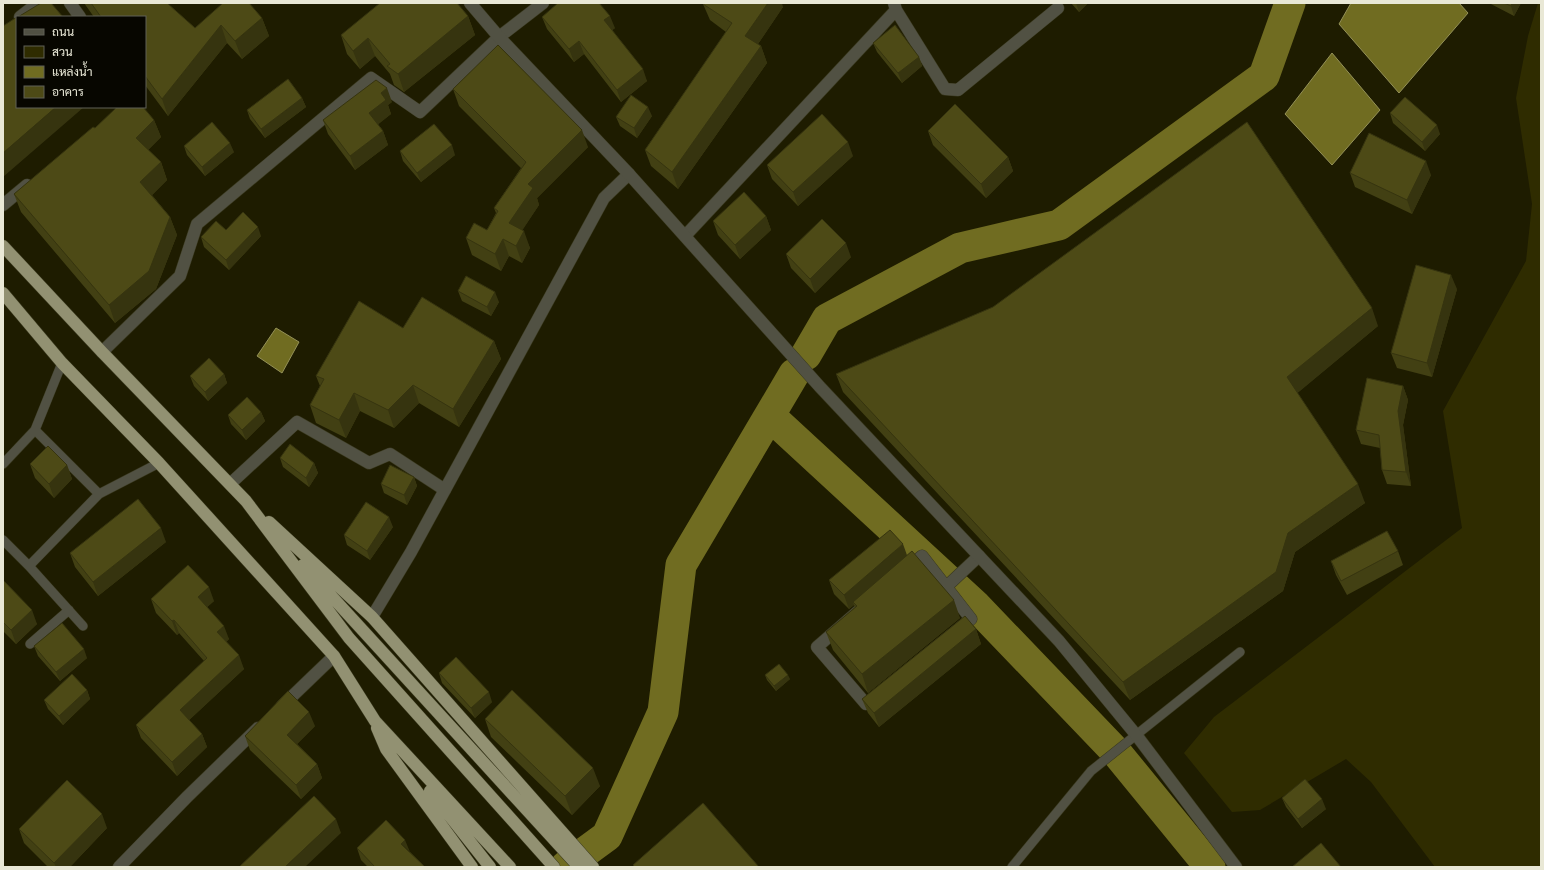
<svg xmlns="http://www.w3.org/2000/svg" width="1544" height="870" font-family="Commissioner,Sarabun,sans-serif">
<rect width="100%" height="100%" fill="#1e1c00"/>
<!-- green -->
<path fill="#2f2c00" d="M1538,3H1541V867H1435L1371,782L1346,759L1260,810L1232,812L1184,753L1214,717L1462,528L1443,411L1526,261L1532,204L1516,98L1528,36Z"/>
<!-- water -->
<path fill="#706c21" stroke="#949157" d="M1351,3H1459L1468,13L1399,93L1339,24Z
M1332,53L1380,110L1332,165L1285,114Z
M276,328L299,342L282,373L257,356Z"/>
<g fill="none" stroke-linecap="round" stroke-linejoin="round">
<!-- river -->
<path stroke="#706c21" stroke-width="31" d="M806,355L827,319L960,248L1059,225L1264,76L1290,3
M770,416L976,606L1116,752L1210,867
M566,866L607,836L663,712L681,565L794,374"/>
<defs>
<path id="service" d="M35,430L99,494
M3,464L35,430L62,363
M3,540L29,566L99,494L159,463
M29,566L83,626
M30,644L69,610
M1012,867L1091,771L1240,652"/>
<path id="minor" d="M70,3L80,17
M896,10L945,89L958,90L1058,8
M20,17L38,3
M3,205L27,185
M685,236L896,10L894,3
M102,352L180,276L197,224L371,78L420,112L499,37L543,3
M230,484L297,422L369,463L390,454L445,490
M922,556L971,619L866,704L817,647Z
M946,587L979,556
M372,617L411,552L604,198L629,174
M282,706L334,656
M119,867L187,797L258,728"/>
<path id="tertiary" d="M470,3L499,37L629,174L820,387L1059,641L1137,736L1236,867"/>
<path id="trunk" d="M3,246L102,352L246,501L349,638L554,867
M3,293L62,363L159,463L334,656L375,721L510,867
M269,522L372,617L593,867
M303,565L579,867
M377,728L386,749L472,867
M430,791L490,867"/>
</defs>
<!-- service casing -->
<use href="#service" stroke="#3a391e" stroke-width="10"/>
<!-- minor casing -->
<use href="#minor" stroke="#3a391e" stroke-width="13"/>
<!-- tertiary casing -->
<use href="#tertiary" stroke="#3a391e" stroke-width="13"/>
<!-- trunk casing -->
<use href="#trunk" stroke="#3a391e" stroke-width="13"/>
<!-- service -->
<use href="#service" stroke="#515143" stroke-width="9"/>
<!-- minor -->
<use href="#minor" stroke="#515143" stroke-width="12"/>
<!-- tertiary -->
<use href="#tertiary" stroke="#515143" stroke-width="12"/>
<!-- trunk -->
<use href="#trunk" stroke="#929172" stroke-width="12"/>
</g>
<!-- wall -->
<path fill="#424013" d="M84,3H167L195,28L262,18L269,36L242,59L227,43L168,116L145,85V17H94Z
M1071,3H1088L1079,12Z
M1489,3H1521L1514,16Z
M703,4L783,7L758,44L761,46L767,63L678,189L651,166L645,150L726,32L710,20Z
M468,16L475,35L404,92L394,85L390,74L375,56L360,69L347,54L341,35Z
M542,17L615,28L612,30L647,81L621,102L584,54L574,62L547,29Z
M873,43L919,57L922,66L902,83L877,52Z
M453,89L588,147L537,198L539,205L522,230L530,248L522,263L509,256L501,271L472,255L466,238L487,230L496,213L494,208L521,168L459,106Z
M302,98L306,107L265,138L250,119L247,110Z
M392,102L388,105L391,114L378,124L383,131L388,145L355,170L328,134L323,120Z
M1390,113L1440,134L1425,151L1393,123Z
M652,116L637,138L620,126L616,117Z
M154,120L161,137L148,150L161,162L167,180L152,195L170,217L177,235L156,289L115,323L21,212L14,194L95,128Z
M928,131L1008,157L1013,171L986,198L933,145Z
M184,146L234,152L205,176L187,155Z
M400,151L455,155L421,182L403,161Z
M853,156L798,206L772,179L767,165Z
M1350,173L1431,175L1412,214L1355,187Z
M766,216L771,230L740,259L718,235L713,221Z
M226,230L261,236L229,270L204,247L201,237Z
M786,254L851,257L815,293L791,268Z
M1457,289L1432,377L1397,368L1391,353Z
M458,291L499,302L491,316L462,301Z
M1378,326L1297,393L1365,503L1295,552L1283,591L1130,700L843,392L836,374Z
M403,328L494,341L501,359L459,427L419,403L394,428L360,411L346,438L316,423L310,405L320,386L316,376Z
M224,374L227,383L208,401L194,386L190,376Z
M1403,386L1408,400L1403,425L1411,486L1387,484L1382,470L1380,448L1361,444L1356,430Z
M261,412L265,421L246,440L231,424L228,415Z
M280,458L314,463L318,473L309,487L283,467Z
M30,464L67,465L72,479L54,498L35,478Z
M414,477L417,486L407,505L384,493L381,484Z
M393,527L370,560L347,545L344,535Z
M166,542L98,596L75,567L70,553Z
M1398,551L1403,565L1347,595L1336,575L1331,561Z
M907,555L960,618L868,693L833,650L826,632L855,607L854,605L849,609L834,594L829,580Z
M3,580L37,624L16,644L3,631Z
M151,599L214,601L207,607L229,639L226,642L244,669L189,720L202,734L207,747L177,776L141,738L136,725L204,661L179,633L177,635L156,613Z
M976,629L981,644L879,727L868,713L862,699Z
M34,646L87,658L60,681L38,656Z
M439,673L492,702L475,718L442,683Z
M765,675L790,679L776,691L767,680Z
M87,690L90,699L63,725L48,709L44,700Z
M485,719L600,786L572,815L491,737Z
M315,726L297,744L317,764L322,778L301,799L250,750L245,736Z
M1282,798L1326,809L1302,828L1286,807Z
M107,828L70,867H48L24,843L19,829Z
M357,848L410,852L425,867H368L361,860Z"/>
<!-- shaded-wall -->
<path fill="#36340f" d="M768,3H782L783,7L752,53L745,36Z
M1076,3H1088L1079,12Z
M1512,3H1521L1514,16L1511,6Z
M468,16L475,35L404,92L398,74Z
M610,16L615,28L609,33L604,20Z
M262,18L269,36L242,59L235,41Z
M221,25L227,43L168,116L162,99Z
M368,38L375,56L360,69L353,51Z
M579,41L584,54L574,62L569,49Z
M761,46L767,63L678,189L672,172Z
M919,57L922,66L902,83L898,73Z
M643,69L647,81L621,102L617,90Z
M387,88L392,102L388,105L391,114L375,127L369,113L381,93Z
M302,98L306,107L265,138L261,129Z
M56,107H84L3,177V153Z
M648,107L652,116L637,138L634,128Z
M154,120L161,137L143,155L136,138Z
M1437,125L1440,134L1425,151L1422,142Z
M582,130L588,147L537,198L539,205L516,240L509,223L528,184Z
M383,131L388,145L355,170L350,156Z
M848,142L853,156L798,206L793,192Z
M230,143L234,152L205,176L202,167Z
M452,145L455,155L421,182L417,173Z
M1008,157L1013,171L986,198L981,184Z
M1426,161L1431,175L1412,214L1407,200Z
M161,162L167,180L147,200L140,182Z
M766,216L771,230L740,259L735,245Z
M170,217L177,235L156,289L115,323L109,305Z
M258,227L261,236L229,270L226,260Z
M524,231L530,248L522,263L516,246Z
M503,239L509,256L501,271L495,254Z
M846,243L851,257L815,293L810,279Z
M1451,275L1457,289L1432,377L1427,363Z
M495,292L499,302L491,316L487,307Z
M1372,308L1378,326L1294,396L1287,377Z
M494,341L501,359L459,427L453,409Z
M224,374L227,383L208,401L205,392Z
M413,385L419,403L394,428L388,410Z
M1403,386L1408,400L1403,425L1411,486L1406,472L1398,411Z
M354,393L360,411L346,438L339,420Z
M261,412L265,421L246,440L242,430Z
M314,463L318,473L309,487L306,478Z
M67,465L72,479L54,498L49,484Z
M414,477L417,486L407,505L404,495Z
M1358,484L1365,503L1295,552L1283,591L1130,700L1123,682L1288,533Z
M389,517L393,527L370,560L367,551Z
M161,528L166,542L98,596L93,582Z
M903,544L908,558L853,602L854,605L849,609L844,595Z
M209,587L214,601L203,611L198,597Z
M954,600L960,618L868,693L862,674Z
M32,610L37,624L16,644L11,630Z
M174,620L179,633L177,635L172,621Z
M224,626L229,639L222,645L217,632Z
M976,629L981,644L879,727L874,713Z
M84,649L87,658L60,681L56,672Z
M239,655L244,669L185,724L180,710Z
M788,675L790,679L776,691L774,686Z
M87,690L90,699L63,725L59,716Z
M489,692L492,702L475,718L471,708Z
M309,712L315,726L292,749L287,735Z
M202,734L207,747L177,776L172,762Z
M317,764L322,778L301,799L296,785Z
M593,768L600,786L572,815L565,796Z
M1322,799L1326,809L1302,828L1298,819Z
M102,814L107,828L70,867H56L54,863Z
M336,819L341,833L305,867H285Z
M405,840L410,852L401,844Z"/>
<!-- building -->
<path fill="#4d4a16" stroke="#36340f" d="M41,3H51L63,17H18Z
M91,3H167L195,28L223,3H249L262,18L235,41L221,25L162,99L145,76V17H101Z
M380,3H457L468,16L398,74L387,66L390,64L368,38L353,51L341,35Z
M558,3H599L610,16L604,20L643,69L617,90L579,41L569,49L542,17Z
M704,3H768L745,36L761,46L672,172L645,150L732,23L703,4Z
M1504,3H1512L1511,6Z
M17,17V107H56L3,153V26Z
M895,25L919,57L898,73L873,43Z
M498,45L582,130L528,184L533,188L509,223L524,231L516,246L503,239L495,254L466,238L474,223L487,230L498,211L494,208L526,162L453,89Z
M288,79L302,98L261,129L247,110Z
M376,80L387,88L381,93L386,100L369,113L383,131L350,156L323,120Z
M631,95L648,107L634,128L616,117Z
M1405,97L1437,125L1422,142L1390,113Z
M955,104L1008,157L981,184L928,131Z
M117,107H143L154,120L136,138L161,162L140,182L170,217L149,271L109,305L14,194L93,127L95,128Z
M822,114L848,142L793,192L767,165Z
M212,122L230,143L202,167L184,146Z
M1247,122L1372,308L1287,377L1358,484L1288,533L1276,572L1123,682L836,374L993,307Z
M434,124L452,145L417,173L400,151Z
M1369,133L1426,161L1407,200L1350,173Z
M744,192L766,216L735,245L713,221Z
M243,212L258,227L226,260L201,237L216,221L226,230Z
M822,219L846,243L810,279L786,254Z
M1416,265L1451,275L1427,363L1391,353Z
M466,276L495,292L487,307L458,291Z
M422,297L494,341L453,409L413,385L388,410L354,393L339,420L310,405L324,379L316,376L359,301L403,328Z
M209,358L224,374L205,392L190,376Z
M1367,378L1403,386L1398,411L1406,472L1382,470L1379,435L1356,430Z
M247,397L261,412L242,430L228,415Z
M290,444L314,463L306,478L280,458Z
M48,446L67,465L49,484L30,464Z
M390,465L414,477L404,495L381,484Z
M138,499L161,528L93,582L70,553Z
M366,502L389,517L367,551L344,535Z
M890,530L903,544L844,595L829,580Z
M1387,531L1398,551L1341,581L1331,561Z
M912,551L954,600L862,674L826,632L857,606L853,602Z
M188,565L209,587L198,597L224,626L217,632L239,655L180,710L202,734L172,762L136,725L207,658L174,620L172,621L151,599Z
M3,580L32,610L11,630L3,622Z
M965,616L976,629L874,713L862,699Z
M62,623L84,649L56,672L34,646Z
M456,657L489,692L471,708L439,673Z
M779,664L788,675L774,686L765,675Z
M72,674L87,690L59,716L44,700Z
M512,690L593,768L565,796L485,719Z
M288,691L309,712L287,735L317,764L296,785L245,736Z
M1305,779L1322,799L1298,819L1282,798Z
M67,780L102,814L54,863L19,829Z
M314,796L336,819L285,867H239Z
M703,803L759,867H635L633,865Z
M386,820L405,840L401,844L425,867H375L357,848Z
M1321,843L1341,867H1292Z"/>
<!-- border -->
<rect width="1544" height="870" fill="none" stroke="#e9e8d6" stroke-width="8"/>
<!-- legend -->
<rect x="16" y="16" width="130" height="92" fill="#070600" stroke="#616056"/>
<rect x="24" y="29" width="20" height="6" fill="#515143" stroke="#616056"/>
<text x="52" y="36" font-size="12" fill="#e9e8d6">ถนน</text>
<rect x="24" y="46" width="20" height="12" fill="#2f2c00" stroke="#616056"/>
<text x="52" y="56" font-size="12" fill="#e9e8d6">สวน</text>
<rect x="24" y="66" width="20" height="12" fill="#706c21" stroke="#616056"/>
<text x="52" y="76" font-size="12" fill="#e9e8d6">แหล่งน้ำ</text>
<rect x="24" y="86" width="20" height="12" fill="#4d4a16" stroke="#616056"/>
<text x="52" y="96" font-size="12" fill="#e9e8d6">อาคาร</text>
</svg>
